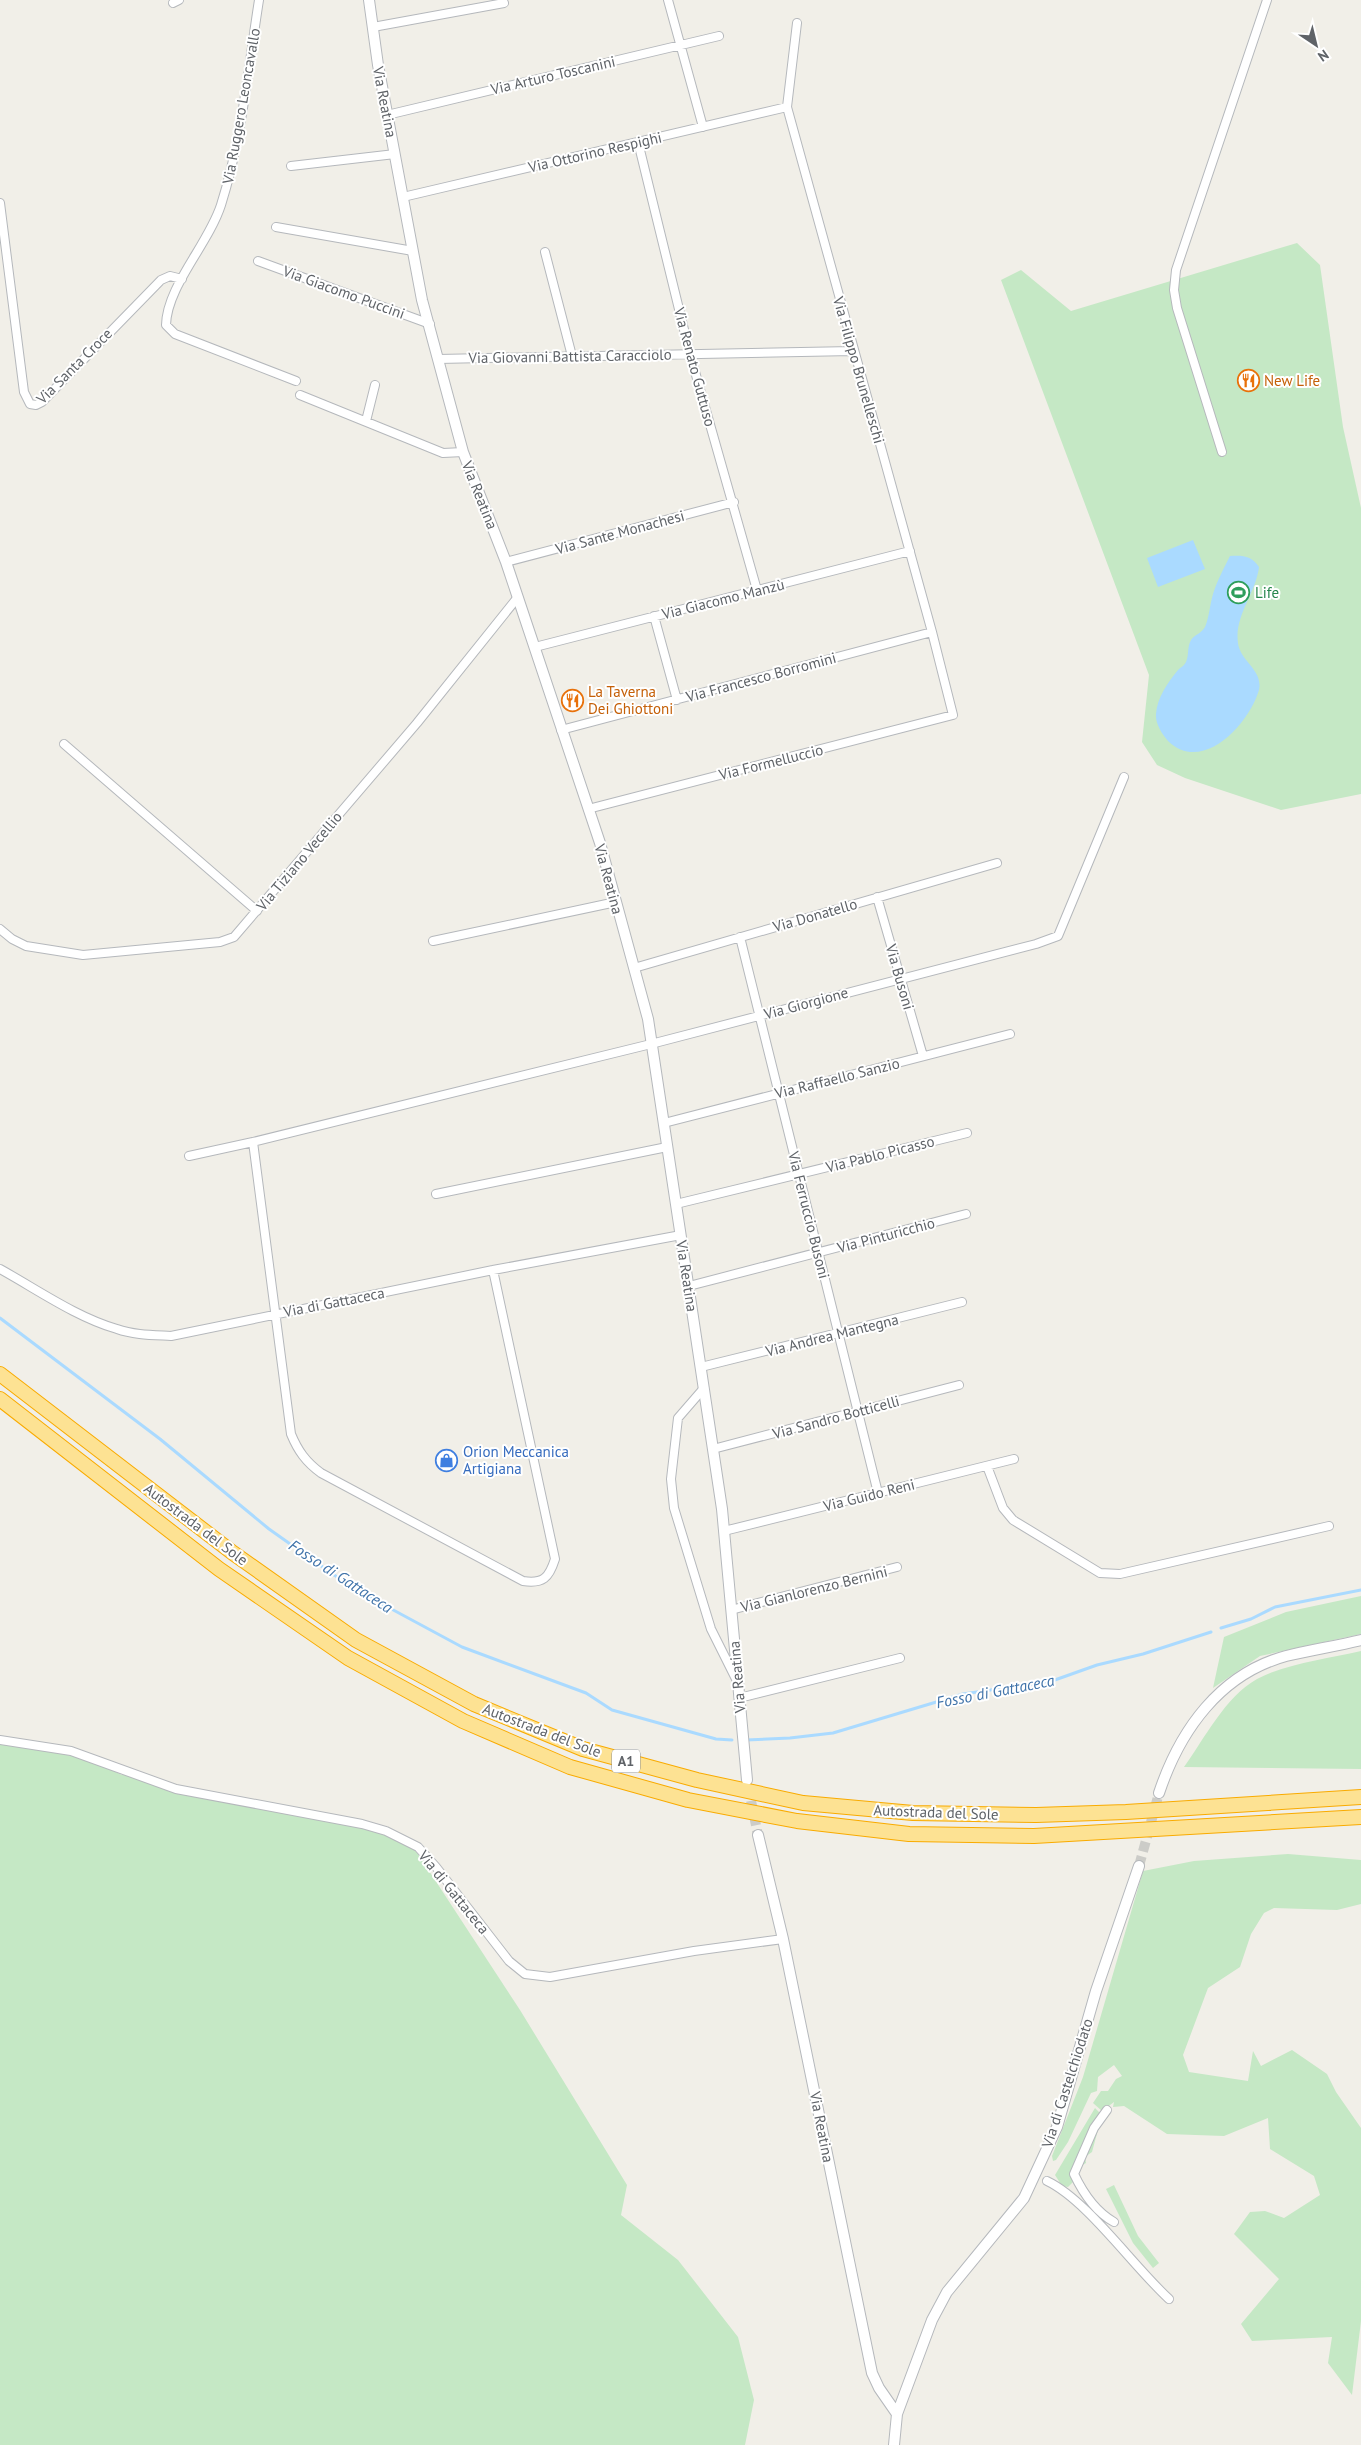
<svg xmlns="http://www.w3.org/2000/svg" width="1361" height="2445" font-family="'PT Sans',sans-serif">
<rect width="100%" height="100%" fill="#f1efe8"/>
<!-- green -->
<path fill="#c5e8c5" d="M1297,243L1320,265L1343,427L1361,508V794L1281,810L1185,778L1157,765L1142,742L1149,675L1001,280L1021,270L1071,311Z
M1361,1596V1634L1260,1656L1213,1688L1224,1637L1286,1612Z
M1361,1651V1769L1184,1767C1205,1738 1225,1697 1257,1679C1288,1663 1327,1659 1361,1651Z
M0,1741L91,1760L122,1775L129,1774L177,1791L232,1803L350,1824L387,1834L416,1851L520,2010L627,2185L621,2215L678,2260L738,2337L754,2400L745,2445H0Z
M1288,1854L1361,1860V1904L1337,1910L1274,1908L1264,1913L1251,1934L1240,1967L1208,1988L1183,2055L1189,2072L1248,2081L1253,2051L1261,2066L1292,2050L1327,2074L1336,2092L1361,2128V2321L1352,2395L1328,2363L1332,2337L1252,2341L1241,2324L1279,2279L1234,2234L1250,2212L1265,2211L1284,2218L1320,2195L1314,2176L1270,2149L1268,2118L1224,2136L1167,2134L1124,2106L1113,2107L1114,2102L1102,2111L1093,2103L1101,2091H1108L1116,2079L1122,2076L1114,2065L1098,2077L1097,2091L1091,2093L1068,2142L1056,2160L1053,2161L1052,2156L1083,2077L1143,1871L1194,1861Z
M1095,2108L1102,2115L1092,2152L1085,2157L1086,2163L1079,2167L1077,2178L1068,2187L1062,2186L1055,2175Z
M1114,2185L1138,2236L1159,2263L1153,2268L1133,2243L1106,2189Z"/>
<!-- water -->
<path fill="#aadaff" d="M1193,540L1205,569L1158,587L1147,558Z
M1230,556C1243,555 1252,556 1259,567C1256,593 1234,616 1238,643C1240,662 1266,671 1258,693C1247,726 1202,774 1168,741C1162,734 1155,723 1156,714C1157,698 1168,682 1178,670C1181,667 1184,666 1186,662C1189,656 1187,647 1191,640C1194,635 1202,633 1205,627C1209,618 1210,604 1213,594C1217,581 1224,568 1230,556Z"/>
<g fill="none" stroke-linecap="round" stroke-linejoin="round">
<!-- stream -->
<path stroke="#aadaff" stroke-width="3" d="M0,1318L160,1439L269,1529L334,1575L371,1598L462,1647L586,1693L612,1710L716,1739L732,1740
M1221,1628L1251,1619L1275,1607L1361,1590
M746,1740L790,1738L833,1733L963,1694L1052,1681L1097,1665L1143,1654L1211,1632"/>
<!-- tertiary-tunnel -->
<path stroke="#ccccc8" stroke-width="10" stroke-dasharray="10 5" stroke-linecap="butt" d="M748,1786L758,1835
M1139,1866L1159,1793"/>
<defs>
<path id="minor" d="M259,0C248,69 242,139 221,205C208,245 167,286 166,325L175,334L296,381
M668,0L703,127
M173,3L179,0
M373,27L504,3
M387,115L719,36
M638,142L690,354L757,590
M291,166L395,154
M403,197L787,107
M0,203L24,392L30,404L36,405L42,402L161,280L170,276L182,279
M276,227L413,251
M545,252L572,356
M258,261L430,324
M438,359L853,351
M300,395L443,453L463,452
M366,421L375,385
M1222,452L1177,308L1174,290L1176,270L1267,0
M506,562L734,502
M654,616L677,700
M535,647L910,551
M561,730L932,632
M64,744L257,911
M588,809L953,715L932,632L787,107L797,23
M877,897L923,1056
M0,929L12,939L26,946L83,955L220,942L234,937L417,723L518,597
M740,937L878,1493
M433,941L616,902
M634,968L997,863
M664,1123L1010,1034
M189,1156L253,1142
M436,1194L667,1147
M676,1204L967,1133
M0,1269C38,1290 76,1317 117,1329C134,1335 153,1335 171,1336L493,1270L681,1235
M493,1270L555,1559C549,1578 543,1584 523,1581L321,1473C306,1462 298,1451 291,1434L253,1142L651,1044L1036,944L1058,936L1124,777
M689,1286L966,1214
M701,1367L962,1302
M704,1388L678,1418L671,1479L674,1508L711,1629L736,1679
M713,1449L959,1385
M987,1466L1003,1508L1013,1520L1100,1573L1120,1574L1329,1526
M724,1531L1014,1459
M731,1610L897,1567
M739,1698L900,1658
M0,1740L71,1751L176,1789L362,1824L386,1831L418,1847L436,1867L509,1961L525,1974L550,1977L694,1951L783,1939
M1107,2110L1094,2128L1074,2174C1083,2193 1096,2212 1114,2222
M1047,2181C1087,2200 1133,2266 1169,2299"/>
<path id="tertiary" d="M369,0L378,65L422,300L463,452L506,562L600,843L648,1019L722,1509L747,1780
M1159,1793C1180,1730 1220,1674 1286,1656C1311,1650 1336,1646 1361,1640
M758,1835L783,1939L872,2373L879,2388L897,2414
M894,2445L897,2414L932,2320L947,2292L1024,2198L1057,2127L1096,1991L1139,1866"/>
<path id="motorway" d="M0,1374L233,1553L356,1640L474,1704L583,1749L697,1780L803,1803L913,1813L1036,1815L1126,1812L1361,1797
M0,1399L219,1569L348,1658L463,1721L570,1767L688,1800L797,1821L909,1834L1034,1836L1361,1817"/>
</defs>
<!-- minor casing -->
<use href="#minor" stroke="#b5b8bc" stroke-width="10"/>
<!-- tertiary casing -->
<use href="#tertiary" stroke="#b5b8bc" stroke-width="12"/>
<!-- motorway casing -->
<use href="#motorway" stroke="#f9ab00" stroke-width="16"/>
<!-- minor -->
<use href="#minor" stroke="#fff" stroke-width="8"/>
<!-- tertiary -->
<use href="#tertiary" stroke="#fff" stroke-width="10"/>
<!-- motorway -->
<use href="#motorway" stroke="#fde293" stroke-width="14"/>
</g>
<!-- icons -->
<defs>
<symbol id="restaurant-ring" viewBox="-11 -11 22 22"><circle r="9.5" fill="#fff" stroke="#e8710a" stroke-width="1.5"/><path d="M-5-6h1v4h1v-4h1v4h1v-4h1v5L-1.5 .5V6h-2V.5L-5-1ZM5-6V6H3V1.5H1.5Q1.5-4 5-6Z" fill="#e8710a"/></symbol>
<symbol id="stadium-ring" viewBox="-11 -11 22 22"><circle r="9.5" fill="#fff" stroke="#2e9e5b" stroke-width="1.5"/><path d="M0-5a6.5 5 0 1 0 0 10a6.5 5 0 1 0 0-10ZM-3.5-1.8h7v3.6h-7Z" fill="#2e9e5b"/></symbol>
<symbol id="shop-ring" viewBox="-11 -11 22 22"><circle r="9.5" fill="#fff" stroke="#3f7fe0" stroke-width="1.5"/><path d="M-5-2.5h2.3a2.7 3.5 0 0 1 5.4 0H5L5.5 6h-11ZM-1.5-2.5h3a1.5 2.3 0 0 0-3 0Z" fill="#3f7fe0"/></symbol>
</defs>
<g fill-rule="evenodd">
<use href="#restaurant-ring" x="1236" y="368" width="25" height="25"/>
<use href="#stadium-ring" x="1226" y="580" width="25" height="25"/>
<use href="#restaurant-ring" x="560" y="688" width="25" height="25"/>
<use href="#shop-ring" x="434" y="1448" width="25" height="25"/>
</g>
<g text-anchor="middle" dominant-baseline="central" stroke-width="4" stroke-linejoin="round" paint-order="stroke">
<!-- shield labels -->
<rect fill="#fff" stroke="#8f9295" stroke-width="1" x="612" y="1749.5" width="28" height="23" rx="4"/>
<g font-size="14" font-weight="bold" fill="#5f6368">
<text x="626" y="1761">A1</text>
</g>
<!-- street labels -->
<g font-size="15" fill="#5f6368" stroke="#fff">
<text transform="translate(553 75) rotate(-13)">Via Arturo Toscanini</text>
<text transform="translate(385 102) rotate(79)">Via Reatina</text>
<text transform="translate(241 106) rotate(-80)">Via Ruggero Leoncavallo</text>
<text transform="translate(595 152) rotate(-13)">Via Ottorino Respighi</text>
<text transform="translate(344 292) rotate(20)">Via Giacomo Puccini</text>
<text transform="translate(570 356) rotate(-1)">Via Giovanni Battista Caracciolo</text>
<text transform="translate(74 366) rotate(-45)">Via Santa Croce</text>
<text transform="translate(695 367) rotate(75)">Via Renato Guttuso</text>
<text transform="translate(859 370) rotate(74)">Via Filippo Brunelleschi</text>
<text transform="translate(480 495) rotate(68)">Via Reatina</text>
<text transform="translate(620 532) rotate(-15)">Via Sante Monachesi</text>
<text transform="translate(723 599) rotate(-14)">Via Giacomo Manzù</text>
<text transform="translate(761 677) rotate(-15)">Via Francesco Borromini</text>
<text transform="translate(771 762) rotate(-14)">Via Formelluccio</text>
<text transform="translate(299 861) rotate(-50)">Via Tiziano Vecellio</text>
<text transform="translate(609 879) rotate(75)">Via Reatina</text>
<text transform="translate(815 915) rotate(-16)">Via Donatello</text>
<text transform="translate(900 977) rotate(74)">Via Busoni</text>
<text transform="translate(806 1003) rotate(-15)">Via Giorgione</text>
<text transform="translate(837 1078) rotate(-14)">Via Raffaello Sanzio</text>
<text transform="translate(880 1154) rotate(-14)">Via Pablo Picasso</text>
<text transform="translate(809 1215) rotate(76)">Via Ferruccio Busoni</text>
<text transform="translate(886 1235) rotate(-15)">Via Pinturicchio</text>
<text transform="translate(687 1276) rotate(81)">Via Reatina</text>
<text transform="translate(334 1302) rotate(-11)">Via di Gattaceca</text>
<text transform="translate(832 1335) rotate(-14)">Via Andrea Mantegna</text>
<text transform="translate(836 1417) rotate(-15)">Via Sandro Botticelli</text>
<text transform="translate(869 1495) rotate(-14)">Via Guido Reni</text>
<text transform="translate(196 1524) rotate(37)">Autostrada del Sole</text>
<text transform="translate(814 1589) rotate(-14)">Via Gianlorenzo Bernini</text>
<text transform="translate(737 1677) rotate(-95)">Via Reatina</text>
<text transform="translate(542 1730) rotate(21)">Autostrada del Sole</text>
<text transform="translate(936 1812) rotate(2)">Autostrada del Sole</text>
<text transform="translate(454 1892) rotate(51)">Via di Gattaceca</text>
<text transform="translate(1067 2083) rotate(-72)">Via di Castelchiodato</text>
<text transform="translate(822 2127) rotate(79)">Via Reatina</text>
</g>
<!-- food labels -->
<g font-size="15" fill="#c56008" stroke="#fff" text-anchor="start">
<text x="1264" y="380">New Life</text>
<text x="588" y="691">La Taverna<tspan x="588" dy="17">Dei Ghiottoni</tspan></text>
</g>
<!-- leisure labels -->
<g font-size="15" fill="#27864d" stroke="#fff" text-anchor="start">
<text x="1255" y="592">Life</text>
</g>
<!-- shop labels -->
<g font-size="15" fill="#366cbe" stroke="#fff" text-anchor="start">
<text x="463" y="1451">Orion Meccanica<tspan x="463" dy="17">Artigiana</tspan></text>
</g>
<!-- water labels -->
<g font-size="16" font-style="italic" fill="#4174aa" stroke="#fff">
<text transform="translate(341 1576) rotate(33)">Fosso di Gattaceca</text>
<text transform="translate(995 1691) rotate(-11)">Fosso di Gattaceca</text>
</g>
</g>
<!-- north arrow -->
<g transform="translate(1316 45) rotate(145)" stroke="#ffffff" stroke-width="4" paint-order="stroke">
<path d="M0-4L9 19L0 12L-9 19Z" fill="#5f6368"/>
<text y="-8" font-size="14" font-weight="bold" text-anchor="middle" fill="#5f6368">N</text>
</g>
</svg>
